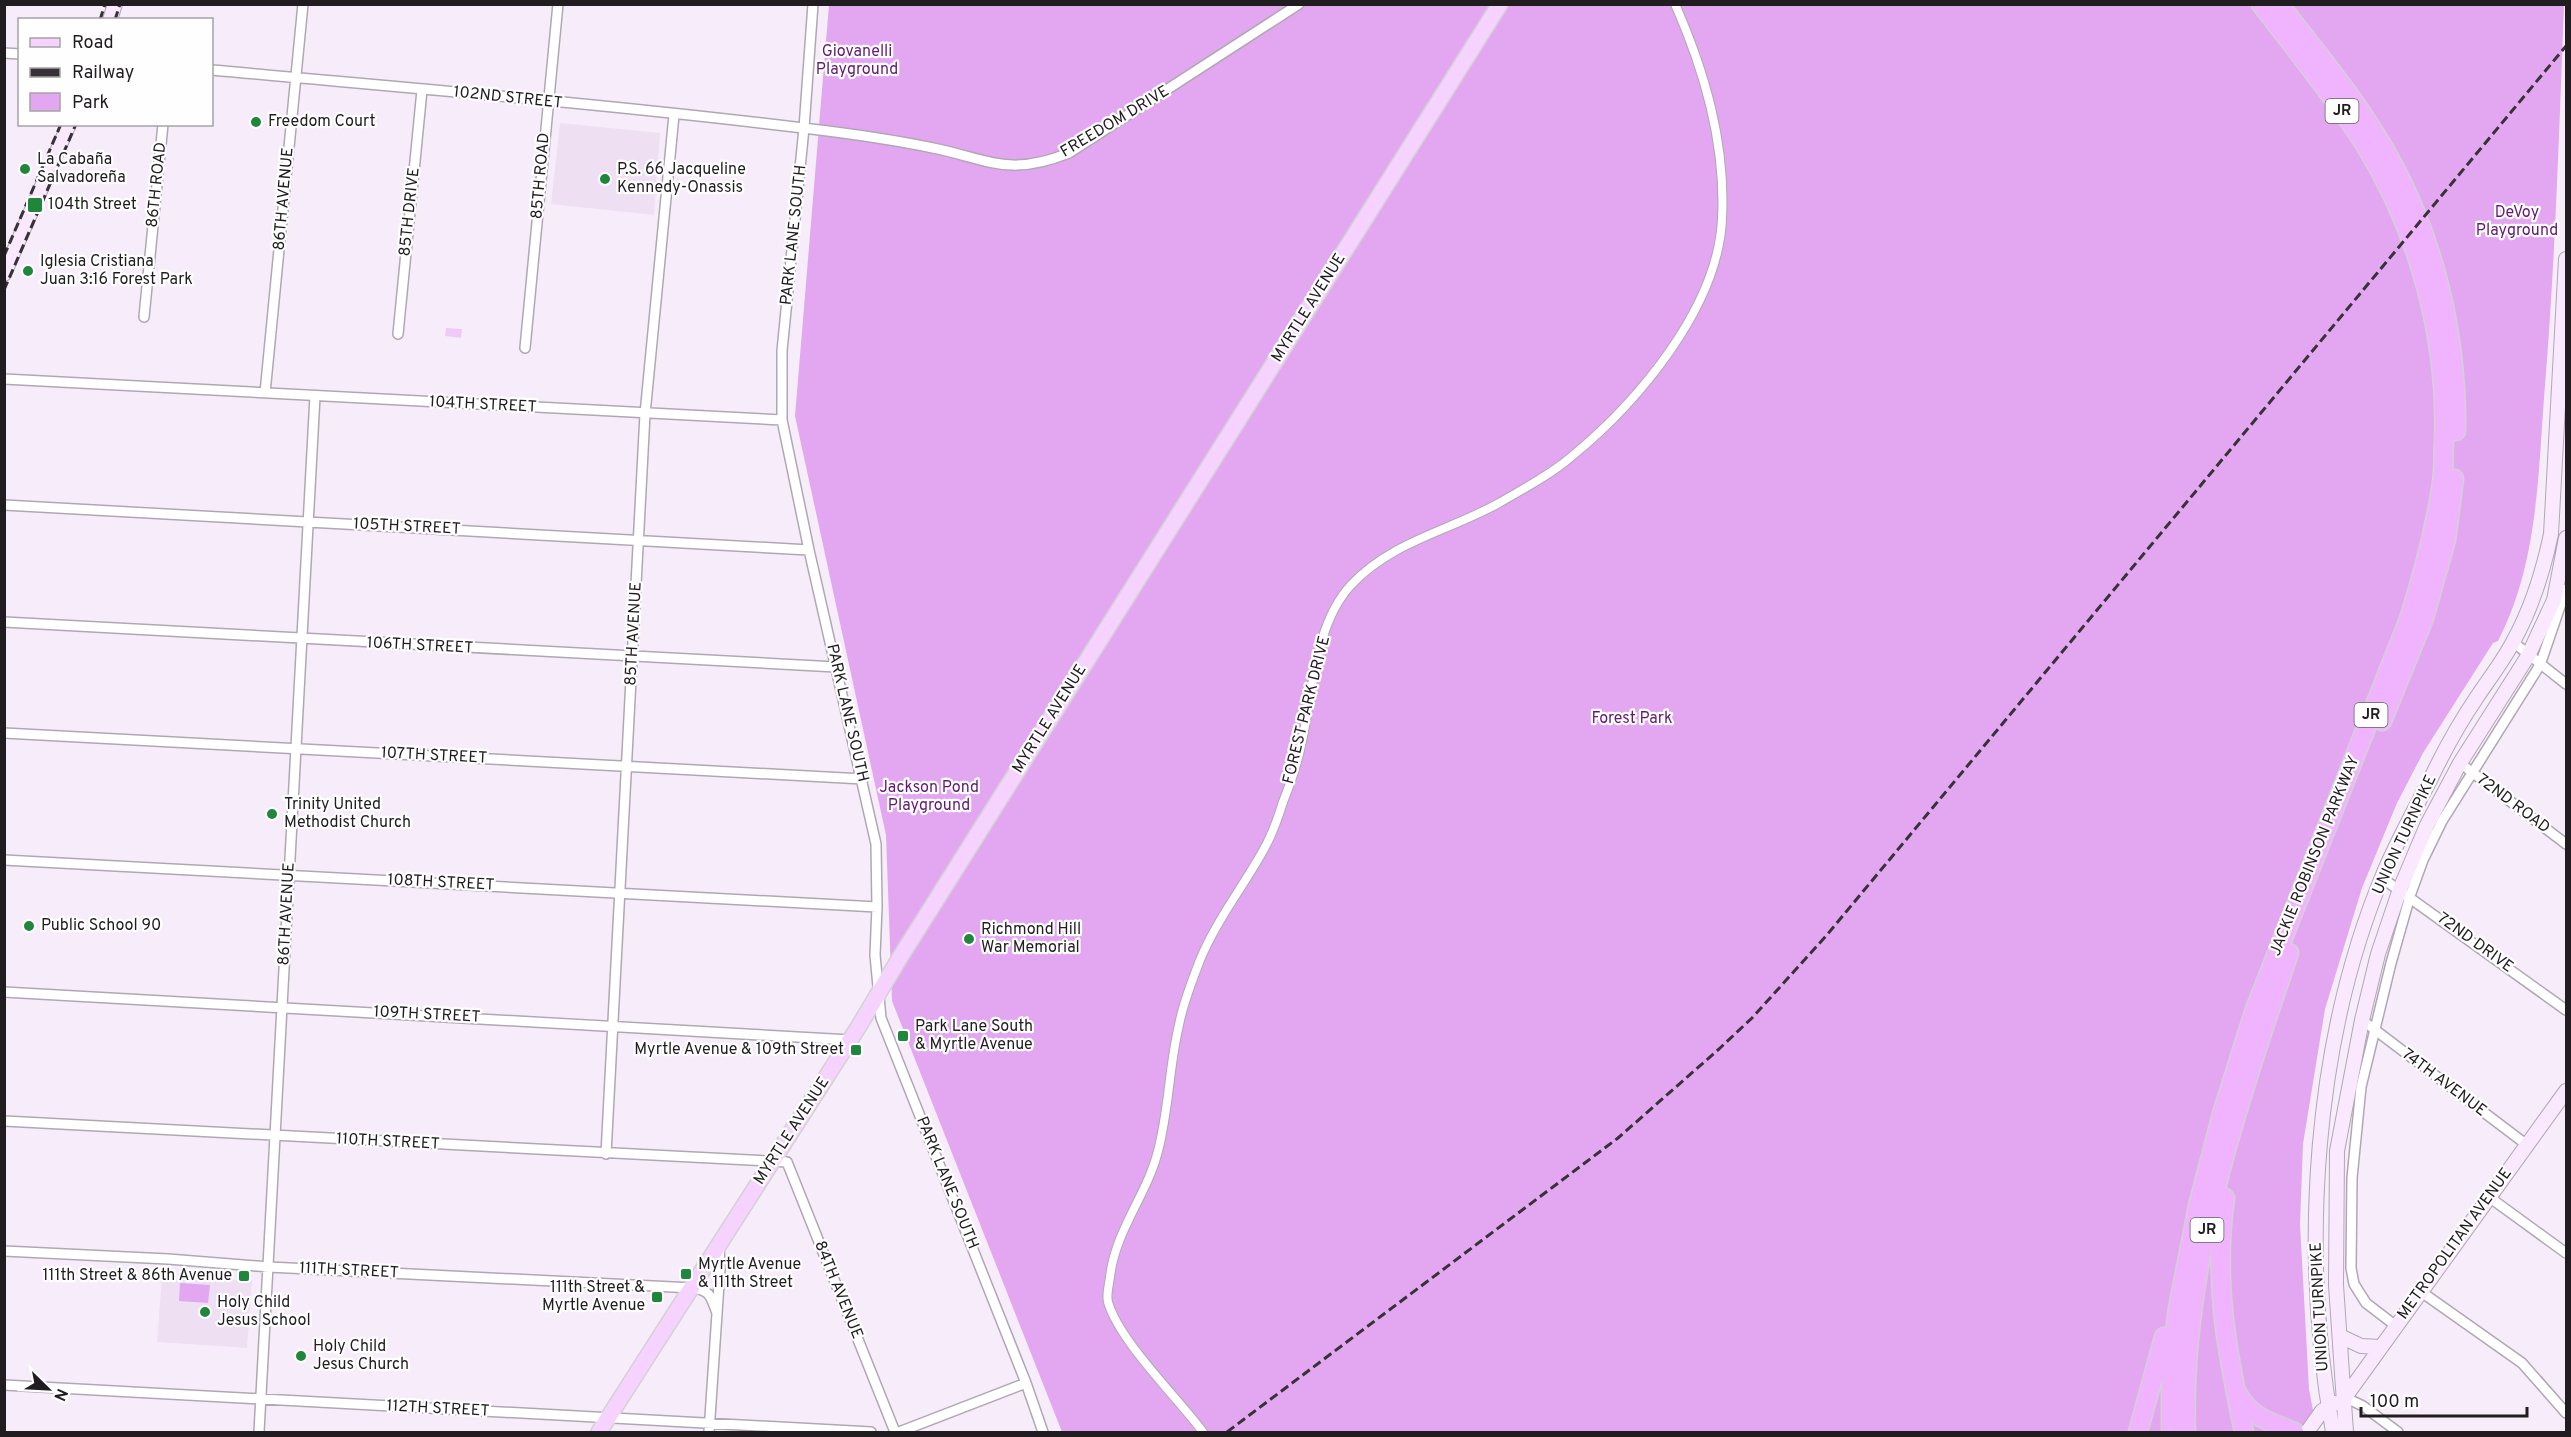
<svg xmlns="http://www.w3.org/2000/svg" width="2571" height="1437" font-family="Overpass,sans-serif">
<rect width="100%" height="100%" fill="#f7edfa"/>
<!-- built -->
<path fill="#eedff2" d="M560,123L660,133L654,215L551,204Z
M162,1277L252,1281L247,1348L157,1342Z"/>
<!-- green -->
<path fill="#e3a7f1" d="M829,5H2564C2559,136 2555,267 2544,398C2538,480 2537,566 2498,641L2493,643L2423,753L2397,803L2362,888L2325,1009L2303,1144L2300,1224L2309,1389L2317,1432H1062L892,1001L886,835L795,416Z
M180,1283L210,1285L208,1303L179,1301Z"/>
<!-- water -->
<path fill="#efc9f8" d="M446,328L462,329L461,338L445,336Z"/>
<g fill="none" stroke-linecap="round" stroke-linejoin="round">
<defs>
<path id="pedestrian" d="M1203,1432C1178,1398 1119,1341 1108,1302C1106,1295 1109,1285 1110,1277C1115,1231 1147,1195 1158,1151C1169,1110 1169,1066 1179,1025C1183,1003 1192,981 1200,960C1216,921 1243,887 1264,849C1272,835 1278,818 1283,802C1289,787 1295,770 1299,754C1313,701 1312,627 1351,585C1392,541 1449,531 1499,503C1523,489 1550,475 1571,457C1637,403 1718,308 1722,219C1726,144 1705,72 1675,4"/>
<path id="minor" d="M813,4L804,128L782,351V420L809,550L876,844L877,907L875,955L881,1018L1026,1383L1043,1432
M4,53L20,54
M212,70C408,88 606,104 803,128C846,133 890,139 933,148C991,160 1008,177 1069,153L1299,4
M144,317L163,124
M398,334L422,90
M525,348L558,4
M4,379L782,420
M265,393L303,4
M4,505L809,550
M4,622L836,667
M2513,642L2566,684
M4,733L863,779
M2460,763L2566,844
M4,860L877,907
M2382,878L2566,1010
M4,992L850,1040
M2362,1020L2527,1145
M4,1121L787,1162L895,1432
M606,1154L645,414L674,115
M2489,1197L2566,1253
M4,1251L168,1259L269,1267L693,1288C711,1290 711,1298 717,1313
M2420,1291L2522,1363L2566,1413
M2396,1326L2366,1303L2354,1284L2351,1268L2352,1178L2361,1087L2391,963L2410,896L2423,860L2442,821L2540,665L2566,589
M4,1385L871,1432
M2344,1397L2363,1406L2398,1432
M259,1432L315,396
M709,1432L720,1269L719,1246
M899,1432L1026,1383"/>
<path id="secondary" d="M110,20L115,4
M4,274L69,124
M2340,1336L2361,1346L2381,1347
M2343,1400L2566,1091
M2307,1432L2322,1411L2335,1403
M2333,1432C2300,1252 2313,1040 2385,870C2399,838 2416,807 2432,776C2445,749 2460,722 2477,697C2489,679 2503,661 2513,642C2532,608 2543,572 2551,534L2566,259
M2346,1432L2336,1285L2337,1151L2362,1020L2378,954L2400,889L2427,825L2460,763L2528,656L2554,600L2566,538"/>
<path id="primary" d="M599,1432L859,1026L899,959L1500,4"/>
<path id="motorway" d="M2279,4C2316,52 2356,99 2386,152C2434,236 2457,334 2456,431
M2382,721L2424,618L2446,540L2454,479
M2225,1198C2213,1281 2227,1352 2244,1432
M2238,1394C2249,1417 2273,1423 2294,1432
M2138,1432L2164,1337
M2171,1432V1366L2178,1308L2198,1206L2222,1114L2255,1009L2409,619C2423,575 2435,529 2442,483C2444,470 2443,455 2444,442C2448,339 2419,231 2364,143C2333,95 2296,50 2261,4
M2186,1432C2180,1268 2237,1107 2289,953"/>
</defs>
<!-- pedestrian casing -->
<use href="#pedestrian" stroke="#b1a7b4" stroke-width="10"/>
<!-- minor casing -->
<use href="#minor" stroke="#b1a7b4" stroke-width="12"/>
<!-- secondary casing -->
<use href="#secondary" stroke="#b1a7b4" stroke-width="16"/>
<!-- primary casing -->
<use href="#primary" stroke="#d2d2d2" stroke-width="18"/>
<!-- motorway casing -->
<use href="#motorway" stroke="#d2d2d2" stroke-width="21"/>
<!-- pedestrian -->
<use href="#pedestrian" stroke="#fff" stroke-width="8"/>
<!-- minor -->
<use href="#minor" stroke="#fff" stroke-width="9"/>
<!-- secondary -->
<use href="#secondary" stroke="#fae8ff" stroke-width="14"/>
<!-- primary -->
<use href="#primary" stroke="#f6d2ff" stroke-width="15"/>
<!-- motorway -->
<use href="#motorway" stroke="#f0b4ff" stroke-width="18"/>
<!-- rail -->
<path stroke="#373237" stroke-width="3" stroke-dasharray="9 4.5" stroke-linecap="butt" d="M100,20L105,4
M115,20L120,4
M4,256L61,124
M4,290L76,124
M1227,1432L1618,1138L1719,1049L1752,1018L1826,936L2566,46"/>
</g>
<!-- markers -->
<g fill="#20863b" stroke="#fefefe" stroke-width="2">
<circle cx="256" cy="122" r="6"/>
<circle cx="25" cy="169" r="6"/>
<circle cx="605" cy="179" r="6"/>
<rect x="27" y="197" width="16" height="16" rx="3"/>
<circle cx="28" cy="271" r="6"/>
<circle cx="272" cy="814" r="6"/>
<circle cx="29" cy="926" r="6"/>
<circle cx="969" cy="939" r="6"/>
<rect x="897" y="1030" width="12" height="12" rx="3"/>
<rect x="850" y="1044" width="12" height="12" rx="3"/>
<rect x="680" y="1268" width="12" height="12" rx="3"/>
<rect x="238" y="1270" width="12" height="12" rx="3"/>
<rect x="651" y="1291" width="12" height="12" rx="3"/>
<circle cx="205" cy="1312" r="6"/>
<circle cx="301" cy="1356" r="6"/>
</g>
<g text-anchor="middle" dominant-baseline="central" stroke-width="4.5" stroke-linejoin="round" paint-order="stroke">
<!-- shield labels -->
<g fill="#fefefe" stroke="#636063" stroke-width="1.5">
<rect x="2325.5" y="99" width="33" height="24" rx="4.5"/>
<rect x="2354.5" y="703" width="33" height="24" rx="4.5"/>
<rect x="2190.5" y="1218" width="33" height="24" rx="4.5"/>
</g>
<g font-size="15" font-weight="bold" fill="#201c20">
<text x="2342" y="111">JR</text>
<text x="2371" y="715">JR</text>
<text x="2207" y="1230">JR</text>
</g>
<!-- park labels -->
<g font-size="16" fill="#631973" stroke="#fefefe">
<text x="857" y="52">Giovanelli<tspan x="857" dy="18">Playground</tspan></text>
<text x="2517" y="213">DeVoy<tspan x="2517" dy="18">Playground</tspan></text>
<text x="1632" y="719">Forest Park</text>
<text x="929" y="788">Jackson Pond<tspan x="929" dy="18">Playground</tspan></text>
</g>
<!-- street labels -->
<g font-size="16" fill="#201c20" stroke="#fefefe">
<text transform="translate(508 98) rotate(6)">102ND STREET</text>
<text transform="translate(1115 122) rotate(-31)">FREEDOM DRIVE</text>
<text transform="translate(541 176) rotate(-85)">85TH ROAD</text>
<text transform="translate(157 185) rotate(-84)">86TH ROAD</text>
<text transform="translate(284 199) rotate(-85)">86TH AVENUE</text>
<text transform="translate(410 212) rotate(-84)">85TH DRIVE</text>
<text transform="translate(794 235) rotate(-84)">PARK LANE SOUTH</text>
<text transform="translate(1309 308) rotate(-58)">MYRTLE AVENUE</text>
<text transform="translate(483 405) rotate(3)">104TH STREET</text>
<text transform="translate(407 527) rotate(3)">105TH STREET</text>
<text transform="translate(634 634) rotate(-87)">85TH AVENUE</text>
<text transform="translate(420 646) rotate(3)">106TH STREET</text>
<text transform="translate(1307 710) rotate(-76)">FOREST PARK DRIVE</text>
<text transform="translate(847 713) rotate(77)">PARK LANE SOUTH</text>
<text transform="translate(1050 719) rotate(-58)">MYRTLE AVENUE</text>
<text transform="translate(434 756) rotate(3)">107TH STREET</text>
<text transform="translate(2513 804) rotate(37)">72ND ROAD</text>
<text transform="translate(2405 835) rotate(-65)">UNION TURNPIKE</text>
<text transform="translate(2315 856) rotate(-68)">JACKIE ROBINSON PARKWAY</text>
<text transform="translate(441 883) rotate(3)">108TH STREET</text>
<text transform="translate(287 914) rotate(-87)">86TH AVENUE</text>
<text transform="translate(2475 943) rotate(36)">72ND DRIVE</text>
<text transform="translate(427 1015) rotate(3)">109TH STREET</text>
<text transform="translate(2444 1083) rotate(37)">74TH AVENUE</text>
<text transform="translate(792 1131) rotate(-57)">MYRTLE AVENUE</text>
<text transform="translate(388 1142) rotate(3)">110TH STREET</text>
<text transform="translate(947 1183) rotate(68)">PARK LANE SOUTH</text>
<text transform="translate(2455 1244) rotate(-54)">METROPOLITAN AVENUE</text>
<text transform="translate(349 1271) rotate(3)">111TH STREET</text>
<text transform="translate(838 1290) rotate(68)">84TH AVENUE</text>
<text transform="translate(2320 1307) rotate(-93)">UNION TURNPIKE</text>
<text transform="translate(438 1409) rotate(3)">112TH STREET</text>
</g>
<!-- poi labels -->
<g font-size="16" fill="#201c20" stroke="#fefefe" text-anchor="start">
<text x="268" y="122">Freedom Court</text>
<text x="37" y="160">La Cabaña<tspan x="37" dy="18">Salvadoreña</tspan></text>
<text x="617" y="170">P.S. 66 Jacqueline<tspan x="617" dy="18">Kennedy-Onassis</tspan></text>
<text x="48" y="205">104th Street</text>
<text x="40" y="262">Iglesia Cristiana<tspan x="40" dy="18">Juan 3:16 Forest Park</tspan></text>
<text x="284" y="805">Trinity United<tspan x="284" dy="18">Methodist Church</tspan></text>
<text x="41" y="926">Public School 90</text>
<text x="981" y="930">Richmond Hill<tspan x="981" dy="18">War Memorial</tspan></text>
<text x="915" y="1027">Park Lane South<tspan x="915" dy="18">&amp; Myrtle Avenue</tspan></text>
<text x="844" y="1050" text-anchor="end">Myrtle Avenue &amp; 109th Street</text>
<text x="698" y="1265">Myrtle Avenue<tspan x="698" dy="18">&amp; 111th Street</tspan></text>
<text x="232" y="1276" text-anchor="end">111th Street &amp; 86th Avenue</text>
<text x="645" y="1288" text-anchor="end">111th Street &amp;<tspan x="645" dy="18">Myrtle Avenue</tspan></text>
<text x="217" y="1303">Holy Child<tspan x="217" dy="18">Jesus School</tspan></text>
<text x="313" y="1347">Holy Child<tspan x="313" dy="18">Jesus Church</tspan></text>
</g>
</g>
<!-- border -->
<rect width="2571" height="1437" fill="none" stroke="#201c20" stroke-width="12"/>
<!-- legend -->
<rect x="18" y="18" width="195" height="108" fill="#fefefe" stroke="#a5a4a5" stroke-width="1.5"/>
<rect x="30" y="38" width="30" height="9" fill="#f6d2ff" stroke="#a5a4a5" stroke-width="1.5"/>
<text x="72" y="48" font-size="18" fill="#201c20">Road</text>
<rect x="30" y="68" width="30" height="9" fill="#373237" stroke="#a5a4a5" stroke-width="1.5"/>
<text x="72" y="78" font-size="18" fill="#201c20">Railway</text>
<rect x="30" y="93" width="30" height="18" fill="#e3a7f1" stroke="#a5a4a5" stroke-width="1.5"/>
<text x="72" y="108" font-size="18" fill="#201c20">Park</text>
<!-- north arrow -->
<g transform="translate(48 1389) rotate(114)" stroke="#fefefe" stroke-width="4.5" paint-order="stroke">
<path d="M0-4.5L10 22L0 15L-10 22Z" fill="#201c20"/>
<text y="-9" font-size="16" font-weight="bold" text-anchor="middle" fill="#201c20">N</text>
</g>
<!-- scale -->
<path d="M2361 1407v9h166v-9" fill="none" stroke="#201c20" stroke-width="3"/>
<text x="2370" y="1407" font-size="18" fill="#201c20" stroke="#fefefe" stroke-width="4.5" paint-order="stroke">100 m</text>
</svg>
